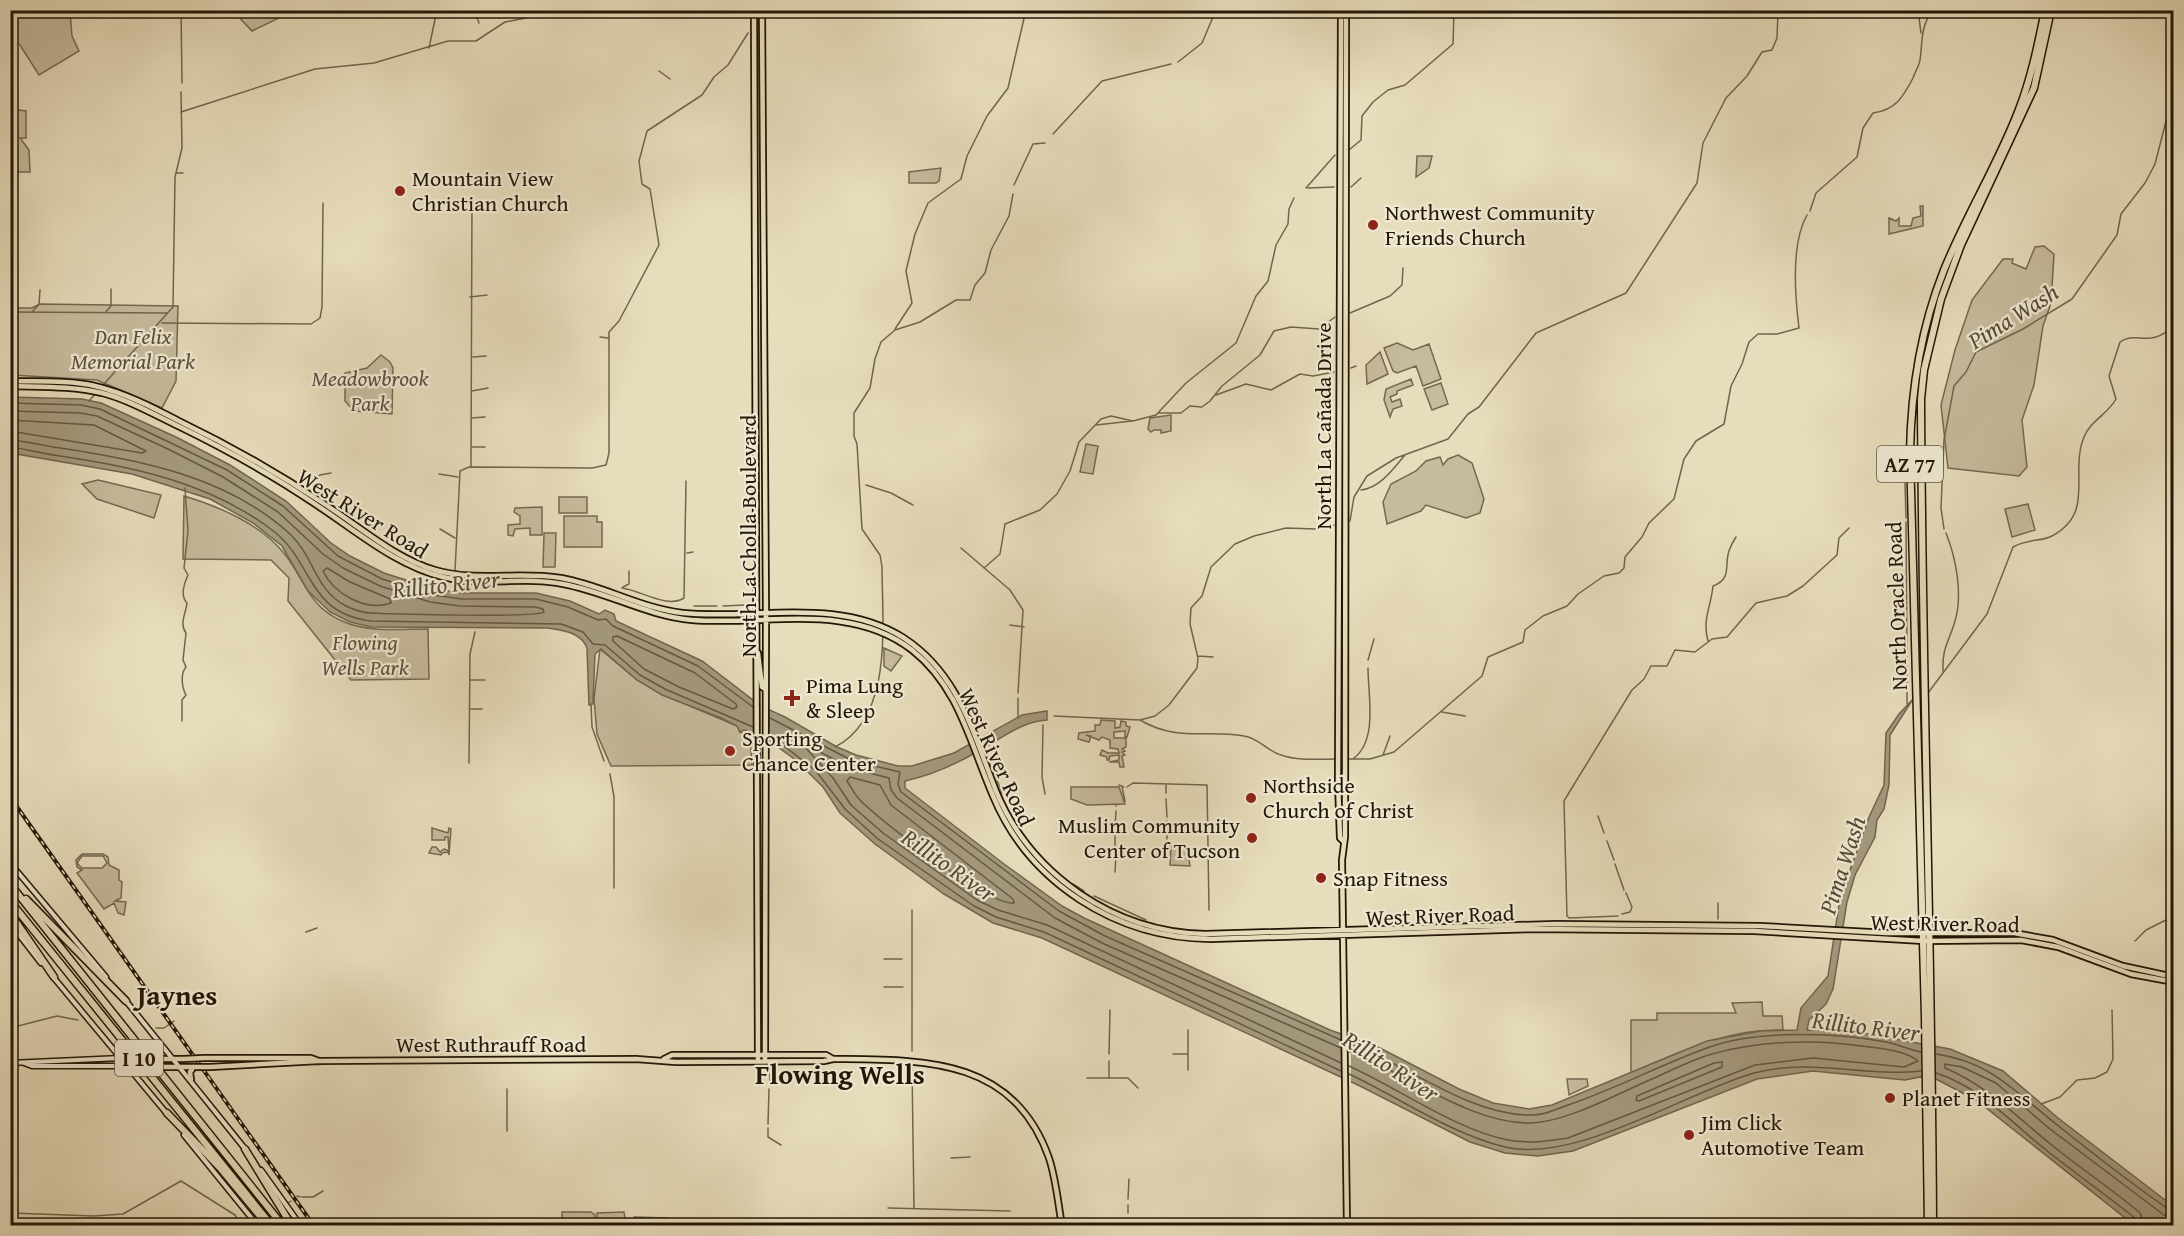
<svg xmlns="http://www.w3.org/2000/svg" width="2184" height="1236" font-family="'Gentium Book Plus',serif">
<rect width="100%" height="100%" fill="#e7ddbc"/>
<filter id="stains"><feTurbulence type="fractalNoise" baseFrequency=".00333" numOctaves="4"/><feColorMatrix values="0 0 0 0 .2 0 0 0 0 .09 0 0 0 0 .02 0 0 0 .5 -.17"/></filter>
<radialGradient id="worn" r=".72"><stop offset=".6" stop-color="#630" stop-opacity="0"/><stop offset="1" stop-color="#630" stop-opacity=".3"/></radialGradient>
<!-- green -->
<path fill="#c6bb9d" stroke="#746852" stroke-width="1.5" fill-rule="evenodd" d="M11,11L70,12L72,36L79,51L39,75L20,45L11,38Z
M233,11H278L281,17L252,31Z
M11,109L26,111V138H20L29,150L30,172H11Z
M1417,156H1432L1429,168L1416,177Z
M941,168L939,181L936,183H909V172Z
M1920,206H1923V226L1889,234V218L1896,221L1899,218V226H1911L1913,218L1921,216Z
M2044,246L2054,254L2051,303L2043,326L2034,385L2022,420L2027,467L2019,476L1948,468L1941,405L1955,350L1972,300L2003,259H2013L2012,263L2026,269L2035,247Z
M40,304L178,306L176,381L162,408L97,380L11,375V308H32Z
M1397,343L1413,350L1429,344L1441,379L1423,386L1416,366L1397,373L1393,371L1384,348Z
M1380,352L1388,374L1367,384L1366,365Z
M381,355L390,362L393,368L392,414L354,411L345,401V373L367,368Z
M1411,379L1413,385L1397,391V394L1390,397L1392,402L1400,399L1402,406L1393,409L1390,417L1384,400L1386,389Z
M1441,383L1448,404L1432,410L1424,389Z
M1171,415V431L1161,433V430H1154L1151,432L1148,429L1150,418Z
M1086,444L1098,446L1093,474L1080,472Z
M1458,455L1472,463L1484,499L1480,513L1466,518L1426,505L1421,511L1387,524L1383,502L1391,484L1416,471L1426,461L1440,457L1443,465L1448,459Z
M98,480L161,495L154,518L97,499L82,484Z
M184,496C218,506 260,524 283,552C305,578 307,606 342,621C368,633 400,629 428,629L429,679L351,680L288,601L289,578L271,560L183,559Z
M559,497H587V513H559Z
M2028,504L2035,530L2012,537L2005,509Z
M542,507V535H530V528L515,529L513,536L508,535V525L520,524V516L514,512L515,508Z
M597,516V522H602V547H564V516Z
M544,533H556L555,567H543Z
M884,648L902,656L891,671L884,666Z
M600,649L637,680L662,694L737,726L740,732L750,736L752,765L611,766L597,734L594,699Z
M1101,720L1115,721V728L1120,727L1121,721L1126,722V726L1130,727L1127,737H1125V731L1114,732V738H1126V747L1122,749L1125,751L1122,752L1125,755L1122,756L1124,767H1120L1119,762H1109L1119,760V755L1110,756L1109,760H1107V757L1100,755L1102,750L1108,753H1119L1118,749L1110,748V740L1102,737L1099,740L1086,735L1091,736L1089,742L1078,739L1079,733L1095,731V725H1100Z
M1071,787H1119L1125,804L1087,805L1071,799Z
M432,828L448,833L449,828L451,829L449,855L448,852L442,853L441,855L429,853L432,847H436L440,852L444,849L449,851L448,837H445V840H432Z
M1171,845L1187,846L1190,866L1170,865Z
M82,854H103L108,857L109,865L119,870V880L122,882L121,898L115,901L126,902L124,915L118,913L114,903L104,909L77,873L82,870L77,867L76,860ZM82,856H103L107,863L102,868H82L77,863Z
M1762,1002L1763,1016H1782L1783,1030C1728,1028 1680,1052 1631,1073V1020H1657V1013H1736L1732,1003Z
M1567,1079H1587L1588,1086L1569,1095Z
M562,1212H591L595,1215V1225H562Z
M624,1212L626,1225H598L597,1213Z
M634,1217L668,1218V1225H633Z"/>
<!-- water -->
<path fill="#a4997e" stroke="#70654e" stroke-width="1.5" d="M10,397L82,399L101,403L176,437L230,465L286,501L331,543L350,556L384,573L434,589L462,593H536L570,601L599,614L605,610L614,614L616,621L702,661L761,706L785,717L837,747L856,755L898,766H912L954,753L1022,715L1047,711V720C1021,721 998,741 975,753C954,765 928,776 905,781V788L1004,864L1062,906L1084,918L1330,1030L1380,1048L1459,1089L1493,1103L1529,1109L1552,1105L1707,1041L1760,1031L1797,1030L1801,1008L1828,976L1840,898L1869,817L1884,785L1886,733L1899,714L1913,699L1890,735L1889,785L1884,809L1877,820L1875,837L1855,875L1847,902L1833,989L1826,1004L1809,1020L1807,1030H1846L1950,1049L2003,1071L2058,1118L2173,1206V1225H2134L1976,1100L1936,1079L1920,1077L1905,1080L1813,1071L1757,1079L1573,1151L1538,1156L1505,1153L1470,1142L1358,1085L1042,938L993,923L944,894L875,844L840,813L823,787L797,761L764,737L744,730L740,732L737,726L721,718L662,695L637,680L601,649L595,654L593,704L589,705L587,648C581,632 562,630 547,628L371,627L350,622L330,612L308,591L282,546L253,523L210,499L132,474L11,453Z"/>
<!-- pier -->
<path fill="#e7ddbc" d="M753,696L769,707L768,744L753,736Z
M1341,1030L1351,1034V1085L1342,1081Z"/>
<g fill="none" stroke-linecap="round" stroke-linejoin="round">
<!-- shore -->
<path stroke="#635842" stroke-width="1.5" d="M10,403L81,405L100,409L227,470L283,506L338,556L382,579L433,595L462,599H536L568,607L598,620L606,619L613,626L698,666L753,707
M10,411L80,413L97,416L170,450L223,477L278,512L323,554L343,568L380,586L430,602L460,606L535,607L543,609L544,612C535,618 393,614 372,613C363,613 354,610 346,606C315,590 314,557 291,535C229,477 141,460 60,448C44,446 27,441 10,440
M10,420L94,425L146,451L142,453L10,431
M10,447C27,449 43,454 60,456C135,467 210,483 272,530C314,561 306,613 371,621L561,624L583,632L593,644L605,645L640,675L665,689L753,727
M327,568L350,582L390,599L391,603C366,612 334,594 323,571Z
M617,636L695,673L736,704L737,707L733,709L679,687L644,669L613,641V637Z
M770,718L853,761L900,772L898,784L901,792L1059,911L1105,936L1341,1040
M769,734L816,771L845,809L878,839L974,906L996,917L1044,932L1341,1071
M850,777L880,785L891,805L1013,899L1014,903C991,907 879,820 860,800C855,795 851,787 847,781Z
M1348,1043C1406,1064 1467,1114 1528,1115C1542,1116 1555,1110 1568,1105C1615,1089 1660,1065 1707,1048C1754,1030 1836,1032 1886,1042C1898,1044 1909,1050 1921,1052
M1341,1048L1102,943L1055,918L897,798L891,790L889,778L850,768L807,745L804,746L833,778L851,805L883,833L977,900L998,910L1047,925L1341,1063
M1348,1051C1405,1072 1468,1123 1529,1123C1563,1123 1614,1096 1645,1082C1667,1073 1690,1060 1712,1054C1759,1041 1813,1039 1861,1046C1877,1048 1906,1050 1918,1061L1904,1067L1813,1058L1755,1065L1568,1138C1548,1141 1529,1144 1508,1140C1456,1130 1398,1088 1349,1066
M1936,1054C1993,1062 2018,1095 2061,1128C2096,1156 2131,1183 2168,1209L2174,1210
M1722,1062V1067L1639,1101L1636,1100L1637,1096L1714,1063Z
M1936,1073C1980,1087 2011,1122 2046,1150C2075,1173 2106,1195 2135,1218L2137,1226
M1349,1074C1400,1098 1449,1133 1505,1147C1576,1164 1684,1093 1754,1073C1810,1058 1866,1077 1921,1071
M2145,1226L2140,1213C2112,1189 2081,1169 2053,1146C2018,1118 1988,1086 1945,1068V1064L1962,1067L1996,1083L2050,1129L2164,1215L2174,1218"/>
<!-- stream -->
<path stroke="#70654e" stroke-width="1.5" d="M181,10L182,83
M474,10L479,23
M1918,10L1921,33
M429,48L437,10
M1178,62L1202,43L1216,10
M659,71L670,79
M181,112L315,69L374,63L448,41H476L505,22L526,18L541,10
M1053,134L1102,81L1171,64
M1349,150L1361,140L1362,116L1373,102L1388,90L1405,85L1453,44L1454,10
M176,173H183
M1014,185L1033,144L1045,143
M1351,187L1361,178
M1306,188L1335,155
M1308,188L1334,187
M1810,211L1816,193L1857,157L1863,128L1873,113C1896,110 1903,97 1913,78C1915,72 1919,66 1920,60C1923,39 1920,30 1932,10
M470,297L487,295
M33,311L39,304L40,290
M10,312L167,313
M105,313L111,306V289
M1350,313L1390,296L1402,285L1403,268
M162,323L311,324L320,318L322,307L323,203
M895,329L912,303L906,271L915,234L928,203L961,179L967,156L987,116L1008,88L1025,14
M600,337L608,338
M473,357L486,356
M1351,368L1356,366
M103,385L173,307L175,177L182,148L181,92
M472,391L488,388
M1216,395L1246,384L1271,390L1300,374L1313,376L1334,372
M89,401L96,393
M1159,413H1181L1190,406L1202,407L1210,401L1222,386L1260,355L1274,331L1291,327L1319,329L1335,317
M471,418L485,417
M1096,425L1132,421
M471,447H485
M471,467L472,199
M439,474L458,477
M315,480L320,475L331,473
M1905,483L1906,518
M866,485L891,493L913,505
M1361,490C1380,488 1394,468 1405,455
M1350,521L1354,497L1367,476L1396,458L1448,439L1468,414L1479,407L1536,333L1626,293L1697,183L1703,143L1726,98L1747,76L1762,52L1772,50L1777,38L1778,10
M1906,522L1907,653
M440,529L455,538
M1944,529L1941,508L1944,440L1954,386L1966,372L1976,352L2023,329L2072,299L2117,235L2121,214L2145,183L2155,164L2172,98L2168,77L2174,44
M961,548L1010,590L1023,610L1018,693
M687,553L693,552
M984,568L1000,554L1005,524L1040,510L1057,494L1070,471L1079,442L1101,419L1111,416L1133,421L1156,415L1186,383L1236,343L1256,296L1268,281L1276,245L1288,224L1289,209L1294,198
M455,571L460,471L469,467L592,468L606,465L609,453V332L619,321L659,245L650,189L642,184L639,161L647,131L702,95L714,77L728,65L748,33
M623,587L629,584V571
M622,588C640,590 667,609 684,598L686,481
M452,591L455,582
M694,606H717
M723,606L745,605
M1010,625L1024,627
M1708,641C1702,619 1711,607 1713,586C1731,579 1725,568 1728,555C1729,548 1733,542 1736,537
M1198,656L1213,657
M1368,660L1374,639
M1943,671C1942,647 1949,642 1955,621C1963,594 1956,558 1946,533
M471,680H485
M1928,693L1987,614L2013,547C2029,538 2041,542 2052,536C2096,512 2069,474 2084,437C2090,421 2108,414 2116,399L2109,376L2120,342C2136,330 2150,350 2174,325
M1018,698V718
M591,704L592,727L604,761
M1907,704V657
M471,709H482
M1442,712L1465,716
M1054,716L1140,720L1155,716L1169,705L1197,668L1198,658L1190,624L1191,608L1202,596L1211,567L1235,544L1254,536L1286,528L1316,529L1334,525
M1140,720C1177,742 1207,729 1244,736C1259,738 1267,751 1281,755C1298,761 1318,759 1336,759
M182,721V700L186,695C182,688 180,674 186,667L183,660L186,633C179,624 186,613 187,603C180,596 184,583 188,575L184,568L188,531L185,488
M1043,725L1042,777L1045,794
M835,747C894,717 882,623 882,567L880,555L862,529L857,444L854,436V413L870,388L875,359L881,342L895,330L920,322L956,300H970L975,285L985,273L991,250L1009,216L1013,194
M1383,755L1390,736
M987,756L988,757
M1354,758C1378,740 1368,695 1368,668
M1347,759H1370L1394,752L1482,676L1488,657L1523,642L1525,630L1543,616L1567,606L1578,594L1604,576L1619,573L1624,568L1625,557L1642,537L1649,523L1674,499L1684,459L1696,441L1724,424L1731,386L1742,364L1749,342L1758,334H1777L1799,328C1795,296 1791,243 1807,215
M469,763L470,654L475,632
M991,765L1002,793
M610,774L614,797V888
M1119,785L1124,787
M1122,787L1125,801
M1127,787L1133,783L1207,785L1209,910
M1166,793V785
M1166,799L1167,817
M1116,806V805
M1598,816L1604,833
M1115,829L1116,811
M1115,833V851
M1167,839V821
M1607,841L1614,860
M1615,864L1624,890
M1115,872L1116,855
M1073,884L1084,891
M1094,896L1146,920
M912,910V1051
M1622,914L1630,912L1632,907L1626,893
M1618,916L1569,918L1567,916L1564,801L1570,791L1632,690L1644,679L1651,666H1667L1675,650L1695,652L1712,639L1727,637L1756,603L1787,596L1803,586L1837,555L1839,538L1849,528
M1718,919V903
M306,932L317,928
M2135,941L2146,930L2174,916
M884,959H902
M884,987H903
M10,1028L57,1016L78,1020
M156,1028H164L174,1021
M1188,1030V1070
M1109,1054L1110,1010
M1173,1054H1188
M769,1065L770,1083
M912,1067L914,1208
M911,1071H922
M1109,1077V1061
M1087,1078H1128L1138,1088
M2041,1104L2060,1097L2077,1080L2095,1078L2107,1072L2113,1059L2112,1010
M768,1124L769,1089
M768,1128V1137L781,1145
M507,1131V1089
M951,1158L970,1157
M297,1196L300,1197
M302,1197H313L323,1191
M1128,1199L1129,1179
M288,1203L291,1201
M888,1208L1010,1211
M10,1213L94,1216L123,1214L181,1181L235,1215L242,1226
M1128,1213V1205"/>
<defs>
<path id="secondary" d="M10,863L106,977
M10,923L41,963
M54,978L168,1115
M2172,982L2174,1044
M126,1001L246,1150
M10,1063L121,1058
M24,1063L32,1066H127
M184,1135L258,1226
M261,1170L301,1226"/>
<path id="primary" d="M754,10L758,1061
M762,10L766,613L765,1061
M1341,10L1338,781L1340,838L1343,841
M1346,10L1345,837L1342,860L1347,1226
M10,381C38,382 67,380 95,386C125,393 152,407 179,421C231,446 278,473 326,505C360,527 395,558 435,570C476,582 519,571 561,578C602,585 640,608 683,613C756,620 838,596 904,638C959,674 973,733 996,791C1031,875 1114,932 1205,934L1556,924L1760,926L1887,933H2014L2053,940L2123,966L2174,977
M10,386C41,387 72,386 102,393C129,400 155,415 180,427C227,450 271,474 315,504C355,530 396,566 443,577C482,587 523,576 563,584C607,592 647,616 692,620C765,626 849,601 912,650C959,687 970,743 993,796C1029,883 1116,938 1210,939L1532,929L1754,931L1924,941L2021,940L2058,947L2131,974L2174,982
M758,653L762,687L765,689
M122,1058H128
M204,1058H311L319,1061
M161,1059H183
M664,1059L672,1055H826L833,1059
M168,1067H194
M210,1067L319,1061L636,1059L676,1062L824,1061L833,1059C922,1060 1013,1056 1049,1158C1056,1179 1058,1203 1062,1226
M191,1080L190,1072L194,1067"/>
<path id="highway" d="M10,884L283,1226
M26,899L126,1001
M10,901L272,1226
M10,913L54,977
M167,1113L221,1169L260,1216
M245,1149L292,1226
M1928,1226L1925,1017L1910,453C1911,390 1921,328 1944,270C1966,216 1997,166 2018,112C2031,79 2038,45 2045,10
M1933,1226C1932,950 1922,674 1921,399L1924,370L1941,299L1961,245L2034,88L2051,10"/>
</defs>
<!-- secondary casing -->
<use href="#secondary" stroke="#221606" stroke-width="7"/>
<!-- primary casing -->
<use href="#primary" stroke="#221606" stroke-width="8"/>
<!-- highway casing -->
<use href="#highway" stroke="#221606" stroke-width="9"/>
<!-- secondary -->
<use href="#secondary" stroke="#efe9d3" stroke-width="4"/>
<!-- primary -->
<use href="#primary" stroke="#e7ddbc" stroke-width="4.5"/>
<!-- highway -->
<use href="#highway" stroke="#e7ddbc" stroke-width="6"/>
<defs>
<path id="rail" d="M10,797L314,1226"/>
</defs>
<!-- rail casing -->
<use href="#rail" stroke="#221606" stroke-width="4"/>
<!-- rail -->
<use href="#rail" stroke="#efe9d3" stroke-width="1.5" stroke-dasharray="4.5" stroke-linecap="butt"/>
<defs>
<path id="primary-bridge" d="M128,1058L161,1059
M183,1059L204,1058
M135,1066L168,1067
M194,1067H210"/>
</defs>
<!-- primary-bridge casing -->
<use href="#primary-bridge" stroke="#221606" stroke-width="8" stroke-linecap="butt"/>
<!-- primary-bridge -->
<use href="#primary-bridge" stroke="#e7ddbc" stroke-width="4.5"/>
</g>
<!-- markers -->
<g fill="#8f2418" stroke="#efe9d3" stroke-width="2">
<circle cx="400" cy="191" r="6"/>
<circle cx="1373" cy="225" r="6"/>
<path d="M789 689h6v6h6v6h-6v6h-6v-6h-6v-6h6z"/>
<circle cx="730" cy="751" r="6"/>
<circle cx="1251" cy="798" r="6"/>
<circle cx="1252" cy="838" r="6"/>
<circle cx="1321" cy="878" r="6"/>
<circle cx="1890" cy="1098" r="6"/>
<circle cx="1689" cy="1135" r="6"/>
</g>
<g text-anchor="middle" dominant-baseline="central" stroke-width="4.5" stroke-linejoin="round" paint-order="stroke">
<!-- shield labels -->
<g fill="#efe9d3" stroke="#605544" stroke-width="1.5">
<rect x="1877" y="446" width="66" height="36" rx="4.5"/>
<rect x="115" y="1040" width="48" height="36" rx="4.5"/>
</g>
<g font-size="21" font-weight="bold" fill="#221606">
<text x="1910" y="464">AZ 77</text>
<text x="139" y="1058">I 10</text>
</g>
<!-- poi labels -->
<g font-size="22" fill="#221606" stroke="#efe9d3" text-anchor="start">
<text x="412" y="178">Mountain View<tspan x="412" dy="25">Christian Church</tspan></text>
<text x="1385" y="212">Northwest Community<tspan x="1385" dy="25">Friends Church</tspan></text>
<text x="806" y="685">Pima Lung<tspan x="806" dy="25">&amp; Sleep</tspan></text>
<text x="742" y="738">Sporting<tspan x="742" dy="25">Chance Center</tspan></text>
<text x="1263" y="785">Northside<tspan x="1263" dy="25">Church of Christ</tspan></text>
<text x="1240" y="825" text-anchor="end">Muslim Community<tspan x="1240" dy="25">Center of Tucson</tspan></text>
<text x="1333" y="878">Snap Fitness</text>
<text x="1902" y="1098">Planet Fitness</text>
<text x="1701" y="1122">Jim Click<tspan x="1701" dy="25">Automotive Team</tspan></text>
</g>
<!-- park labels -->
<g font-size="22" font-style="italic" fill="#5b503b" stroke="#efe9d3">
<text x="133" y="336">Dan Felix<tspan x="133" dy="25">Memorial Park</tspan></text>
<text x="370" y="378">Meadowbrook<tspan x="370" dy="25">Park</tspan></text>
<text x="365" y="642">Flowing<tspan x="365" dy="25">Wells Park</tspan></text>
</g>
<!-- street labels -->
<g font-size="22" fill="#221606" stroke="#efe9d3">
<text transform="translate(1323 426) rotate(-90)">North La Cañada Drive</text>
<text transform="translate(363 513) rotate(32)">West River Road</text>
<text transform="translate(748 536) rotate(-90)">North La Cholla Boulevard</text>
<text transform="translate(1896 606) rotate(-92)">North Oracle Road</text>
<text transform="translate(997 757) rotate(65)">West River Road</text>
<text transform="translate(1440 915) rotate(-2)">West River Road</text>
<text transform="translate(1945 923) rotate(1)">West River Road</text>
<text x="491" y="1044">West Ruthrauff Road</text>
</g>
<!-- water labels -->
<g font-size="24" font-style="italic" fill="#564a36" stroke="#efe9d3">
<text transform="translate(2013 316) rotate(-32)">Pima Wash</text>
<text transform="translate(446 584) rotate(-6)">Rillito River</text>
<text transform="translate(949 865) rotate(35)">Rillito River</text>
<text transform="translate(1842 865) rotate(-72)">Pima Wash</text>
<text transform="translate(1866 1026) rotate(7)">Rillito River</text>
<text transform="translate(1391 1066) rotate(33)">Rillito River</text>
</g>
<!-- district labels -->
<g font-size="28" font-weight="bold" fill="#221606" stroke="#efe9d3">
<text x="177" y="994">Jaynes</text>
<text x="840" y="1073">Flowing Wells</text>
</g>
</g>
<!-- margin -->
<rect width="2184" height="1236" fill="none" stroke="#e7ddbc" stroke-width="36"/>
<rect x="12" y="12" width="2160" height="1212" fill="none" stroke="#221606" stroke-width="3"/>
<rect x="18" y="18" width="2148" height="1200" fill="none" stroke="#221606" stroke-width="1.5"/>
<rect width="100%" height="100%" filter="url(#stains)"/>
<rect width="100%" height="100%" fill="url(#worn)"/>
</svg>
